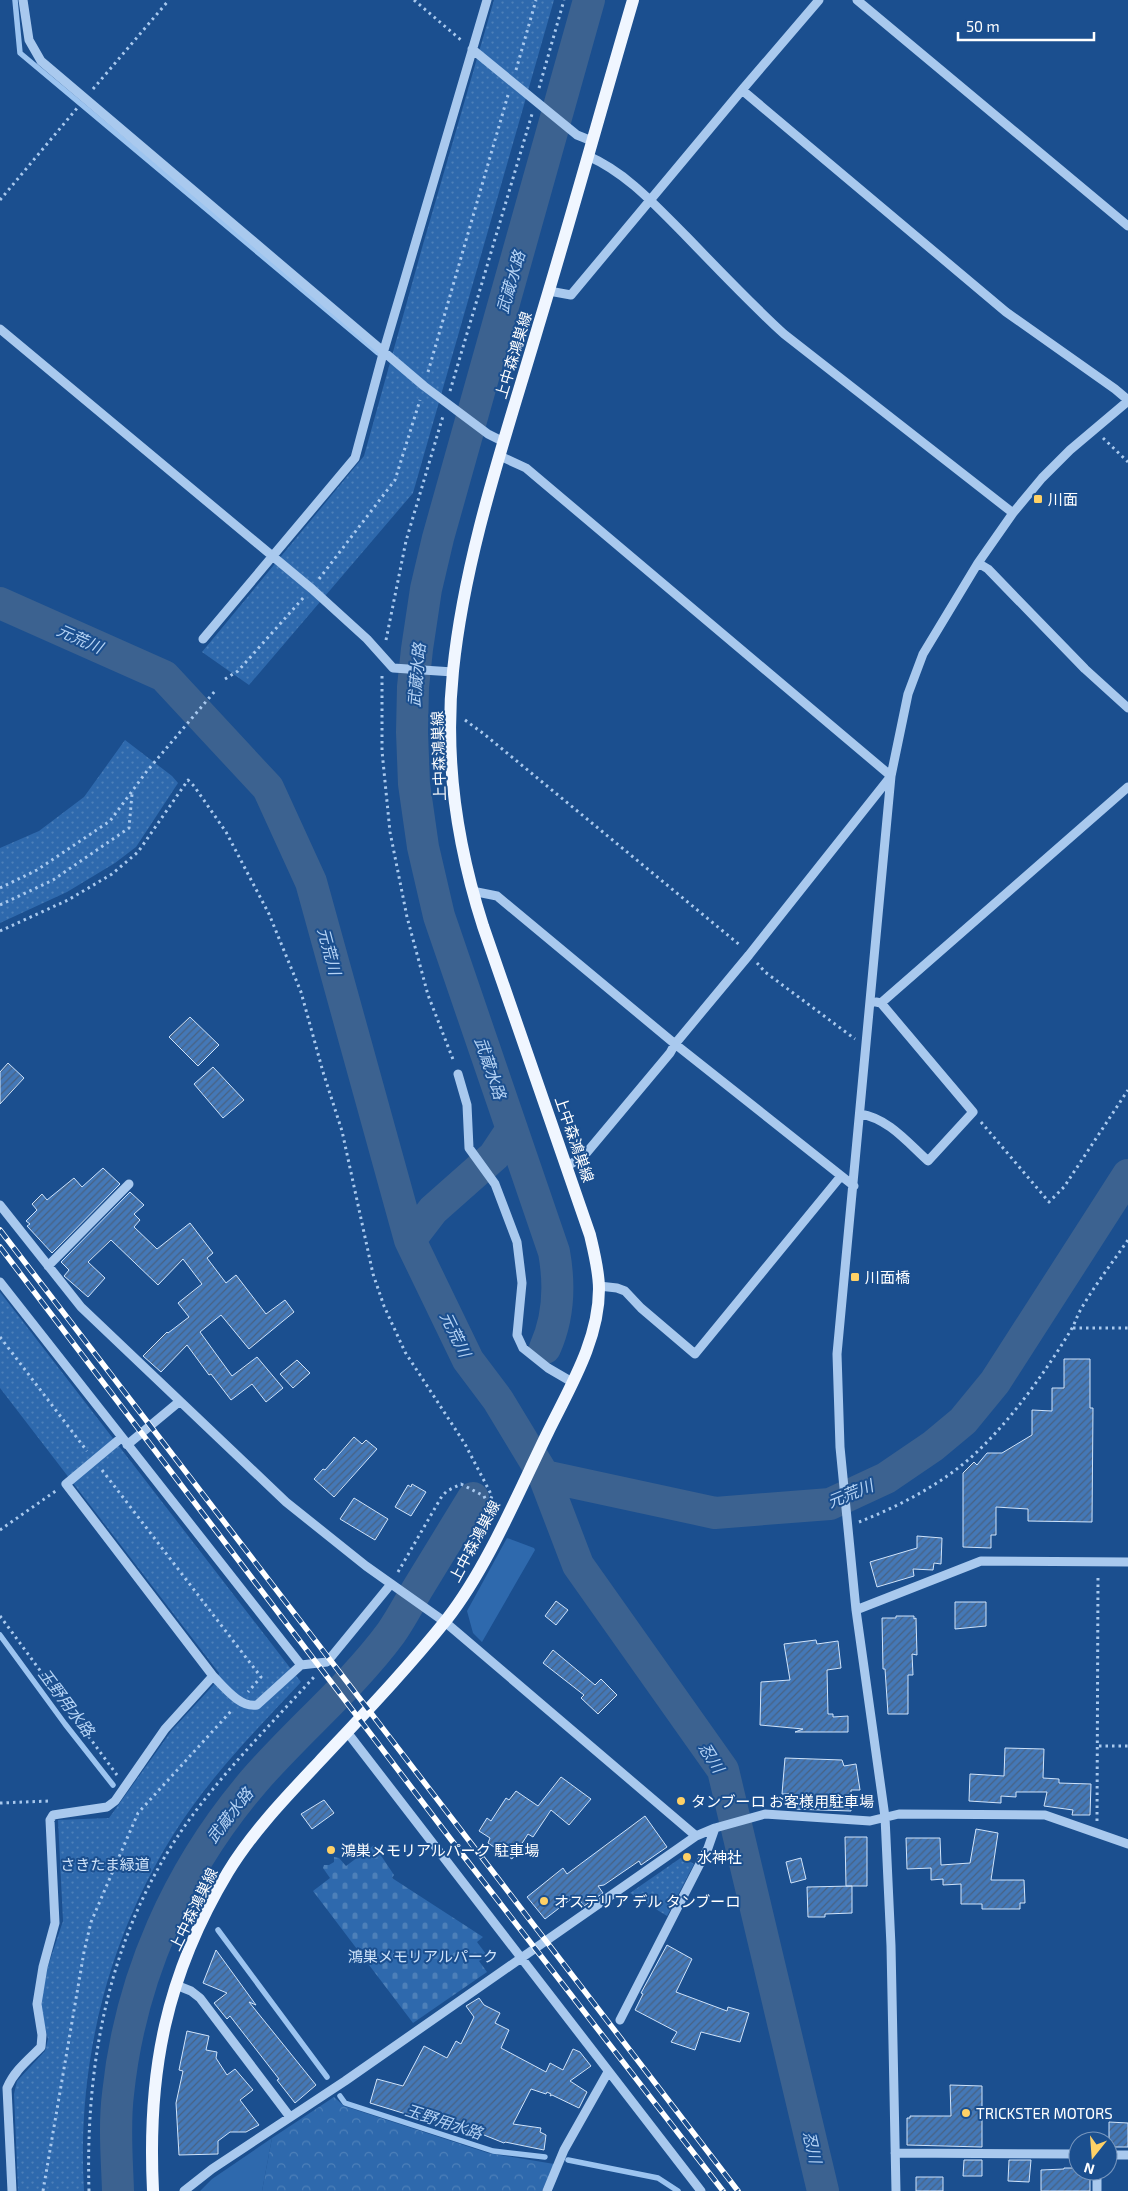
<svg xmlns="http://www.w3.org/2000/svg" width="1128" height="2191" font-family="'Exo 2','Noto Sans JP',sans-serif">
<defs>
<pattern id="forest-crowns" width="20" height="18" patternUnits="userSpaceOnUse" patternTransform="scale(1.25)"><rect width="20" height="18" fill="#2e69ad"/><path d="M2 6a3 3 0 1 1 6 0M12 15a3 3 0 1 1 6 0" fill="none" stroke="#4d80b9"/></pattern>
<pattern id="cemetery-stones" width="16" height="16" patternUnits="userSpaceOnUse" patternTransform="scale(1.25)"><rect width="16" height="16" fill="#2e69ad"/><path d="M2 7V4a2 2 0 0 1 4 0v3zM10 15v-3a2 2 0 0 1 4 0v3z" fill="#4d80b9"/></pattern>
<pattern id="park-dots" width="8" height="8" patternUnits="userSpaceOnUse" patternTransform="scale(1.25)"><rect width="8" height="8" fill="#2e69ad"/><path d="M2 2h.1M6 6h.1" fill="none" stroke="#4d80b9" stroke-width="1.8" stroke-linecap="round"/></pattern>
<pattern id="building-hatch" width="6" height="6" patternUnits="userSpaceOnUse" patternTransform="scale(1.25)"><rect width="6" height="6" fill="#4478b7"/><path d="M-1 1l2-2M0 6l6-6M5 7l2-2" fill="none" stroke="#486282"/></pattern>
</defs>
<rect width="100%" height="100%" fill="#1b4f8f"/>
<!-- grass -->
<path fill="#2e69ad" d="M507,1538L534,1548L535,1550L482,1642L473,1633L467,1611Z
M272,2138L262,2191H200L212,2179Z"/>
<!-- forest -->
<path fill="url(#forest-crowns)" d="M334,2097L344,2106L488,2153L554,2164L542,2191H262L272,2138Z"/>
<!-- cemetery -->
<path fill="url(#cemetery-stones)" d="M374,1845L394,1875L392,1878L483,1937L477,1942L486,1954L485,1957L479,1961L487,1972L413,2023L313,1891L330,1878L323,1868L324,1865H329L334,1862V1857L339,1858L346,1866Z"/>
<!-- park -->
<path fill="url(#park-dots)" d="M494,0H554L413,493L249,685L202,652L364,456L422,248Z
M125,740L172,776L178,783L136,847L115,863L67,892L0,923V848L39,831L84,797Z
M0,1292L301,1682C272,1713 242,1744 215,1777C120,1892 75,2043 84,2191H18L14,2094L17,2081L45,2051L48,2039L40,2007L47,1969L63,1921L58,1820L109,1818L172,1730L218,1680L219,1673L0,1388Z
M682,1857L694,1864L667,1916L630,1893Z"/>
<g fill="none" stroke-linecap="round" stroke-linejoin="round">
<!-- stream -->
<path stroke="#9cc4f0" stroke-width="5.5" d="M15,0L20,53L378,353
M1121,1186L1128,1191
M0,1635L65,1724L113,1785
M218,1930L327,2077
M340,2096L345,2103L493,2151L545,2157
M568,2160L658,2178L678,2191"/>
<!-- river -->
<path stroke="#3c6290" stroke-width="32" d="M0,603L164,676L268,788L311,882L410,1240L468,1360L498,1400L544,1476L578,1565L723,1770L823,2191
M410,1240L433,1210L494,1156L512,1129
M545,1348C559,1317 560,1285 554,1252L439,916L423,847L414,784L412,732L413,687L417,649L426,589L438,538L589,0
M544,1476L715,1513L830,1504L886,1478L933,1446L963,1421L995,1382L1128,1175
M118,2191C117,2159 114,2126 118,2094C130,1978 178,1870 254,1781C298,1730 351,1687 391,1633C401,1619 409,1603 418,1588C436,1558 455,1528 473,1498"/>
</g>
<!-- building -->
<path fill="url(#building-hatch)" stroke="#cfe3fa" d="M190,1017L219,1045L198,1066L169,1037Z
M8,1063L24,1078L0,1104V1072Z
M213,1067L244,1100L223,1118L194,1084Z
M103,1168L120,1184L52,1253L27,1226L30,1224L26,1221L37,1210L32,1204L42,1194L47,1200L74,1178L82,1187Z
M130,1192L144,1205L134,1214L140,1220L134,1227L157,1249L190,1223L213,1253L207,1258L226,1283L236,1275L266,1314L285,1300L294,1312L249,1349L221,1315L200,1332L232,1376L257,1357L283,1388L266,1402L252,1384L231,1400L211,1374L209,1375L187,1345L161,1372L143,1356L167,1332L168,1333L189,1317L178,1303L202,1284L183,1259L158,1285L111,1240L88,1262L105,1278L88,1297L64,1276L69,1270L61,1262Z
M1064,1359H1090V1408H1093L1092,1522L1028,1521V1509L996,1507V1535H991V1548L963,1547V1473L974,1462L977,1465L987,1453H1002L1032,1435V1410L1052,1411V1388H1064Z
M297,1360L310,1373L293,1388L280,1374Z
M354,1437L362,1444L366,1440L377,1449L334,1497L314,1479L323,1469L325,1470Z
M412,1484L426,1492L411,1516L395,1507L408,1485L411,1487Z
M354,1498L388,1519L375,1540L340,1519Z
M917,1536L942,1538L941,1564L934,1563L933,1570L913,1569L914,1576L877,1587L870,1562L917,1548Z
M556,1601L568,1610L556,1625L545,1616Z
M955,1602H986V1626L955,1629Z
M896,1616H914V1619L916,1618L917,1655L912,1654L913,1675H908V1714H888L885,1669H883L882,1618H896Z
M816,1640L817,1644L838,1641L841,1668L827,1670L828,1714H833V1717L848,1716V1732H795L803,1729L760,1725L761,1682L790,1680L784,1644Z
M553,1650L595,1685L601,1679L617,1695L598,1714L581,1698L584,1695L543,1663Z
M1005,1748L1044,1749L1043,1778L1059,1779V1783L1091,1784L1090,1815H1072L1073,1810L1044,1806L1047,1792H1016V1797L1001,1796V1803L969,1801L970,1774L1004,1776Z
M785,1758L842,1760L844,1766L856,1764L860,1790H851V1811L791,1809V1794H782Z
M561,1777L591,1799L569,1825L551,1810L533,1837L528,1834L512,1859L488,1843L490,1838L479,1831L487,1818L491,1821L506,1798L509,1800L516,1791L538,1806Z
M324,1800L334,1813L312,1829L301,1814Z
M645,1816L667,1847L641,1865L639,1861L604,1885L598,1886L603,1893L584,1906L576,1895L545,1919L527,1897L563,1868L567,1874Z
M976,1829L998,1833L991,1880H1024L1025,1903H1020V1909H982V1904H961V1884L943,1885V1879L931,1880V1868L907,1869L906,1838H940L941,1865L970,1863Z
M845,1837H867V1886H846Z
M801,1858L806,1879L791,1883L786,1862Z
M852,1886V1913L825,1914V1917H808L807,1887Z
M667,1945L692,1959L676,1992L727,2011L728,2007L749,2013L740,2042L701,2032L695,2050L671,2042L677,2032L635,2010L643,1994L641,1993Z
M216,1950L256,2005L249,2002L316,2085L295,2103L277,2080L279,2079L230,2016L227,2019L214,2003L227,1993L203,1983Z
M479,1998L484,2005L500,2013L495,2023L509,2030L501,2048L546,2072L550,2063L563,2070L573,2049L580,2052L591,2066L570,2081L587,2092L579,2108L552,2095L550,2096L551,2094L547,2092L546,2094L531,2089L513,2124L541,2128L540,2132L546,2135L544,2150L505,2142L504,2143L474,2131L472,2134L443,2119L442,2125L370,2103L377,2079L403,2086L424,2046L447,2058L456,2041L461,2044L474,2017L466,2006Z
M187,2031L209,2036L206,2050L217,2052L216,2058L227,2075L235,2069L253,2090L240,2100L259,2125L246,2132H230L218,2141V2154L179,2155L176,2103L183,2071L179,2070Z
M950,2085L982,2086V2147L907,2145V2118H910V2116H951Z
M1109,2122L1128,2123V2147H1109Z
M964,2160H982V2176H963Z
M1009,2160H1031L1029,2182L1008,2181Z
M1064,2168H1078V2171H1090V2191H1041V2170L1064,2169Z
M916,2177H943V2191H916Z"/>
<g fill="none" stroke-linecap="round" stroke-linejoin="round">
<!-- path -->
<path stroke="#a9c9ee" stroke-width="3" stroke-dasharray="2.5 4" stroke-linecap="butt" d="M414,0L461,40
M516,70L536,0
M539,88L564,0
M93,89L169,0
M0,200L78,107
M428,372L508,95
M450,391L532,114
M1103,438L1128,462
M319,579L395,480L420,400
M386,640L406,541L443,416
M382,676V751L390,832L407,917L428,995L454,1062
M225,679L238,671L304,597
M465,720L484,734L741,946
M0,888L37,870L110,821L147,771L215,691
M0,905L53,880L129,828L132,794
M0,931L68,900L112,874L138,852L188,780L194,786L226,832L269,914L301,992L323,1072L342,1131L373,1274L384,1306L405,1352L465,1444L492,1496L489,1503
M757,963L765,972L855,1039
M981,1122L1049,1202L1064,1187L1128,1090
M1073,1328H1128
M0,1337L87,1451
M102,1470L261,1677L248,1692
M859,1522C904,1504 950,1480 984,1445C1017,1412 1047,1369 1071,1330C1075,1323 1077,1316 1081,1309C1095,1285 1112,1263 1128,1240
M0,1530L57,1490
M398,1572L442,1496L447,1491L461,1484L484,1496L492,1515
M0,1616L117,1775
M1099,1746H1128
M0,1803L49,1801
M1097,1821L1098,1575
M43,2191L84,1952L91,1922L138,1813L232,1710
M89,2191C85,2058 111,1925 192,1816C229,1766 273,1722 314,1677"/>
<!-- minor -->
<path stroke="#a9c9ee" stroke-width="9" d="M23,0L29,40L41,61L424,386L488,434L504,442
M857,0L1128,226
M472,49L577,135L592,141
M742,90L1006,312L1115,389L1128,400
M588,156C627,173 656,206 686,236C718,269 750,303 784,334L1013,513
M549,291L571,295L742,90L819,0
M0,329L312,589L367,639L393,668L453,672
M500,456L526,468L891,776
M978,563L988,569L1085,669L1128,708
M203,639L355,458L384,350L487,0
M472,891L497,896L675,1044L854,1186
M881,1003L1128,787
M458,1074L467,1105L469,1148L495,1184L517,1242L522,1283L517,1335L523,1348L548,1368L572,1382
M860,1114C888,1118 908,1143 928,1161L973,1112L881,1003L876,1002
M567,1166L583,1157L670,1053L675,1044L749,955L891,776
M0,1205L81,1307L286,1502L366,1566L445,1622L696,1836
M48,1266L129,1184
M0,1282L301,1665
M599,1286L617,1288L625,1291L641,1308L695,1354L841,1176
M121,1438L66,1484L213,1676C224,1687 240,1708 257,1705L301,1665L327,1662L391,1584
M127,1445L180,1401
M856,1610L981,1561L1128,1562
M347,1732L701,2191
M176,1985L191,1991L200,1998L290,2117
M620,2020L708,1848L715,1828
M895,2153L1078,2154
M1108,2155H1128
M1097,2171V2191
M12,2191L7,2088C14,2071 28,2060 41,2047L42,2035L37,2004L43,1967L55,1923L50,1820L53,1815L107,1807L115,1801L165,1729L213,1676
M184,2191L212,2169L345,2081L696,1836L715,1828L765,1814L870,1821L899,1814L1045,1815L1128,1844
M547,2191L564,2150L608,2072
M896,2191L891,1946L885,1817L856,1610L840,1447L837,1354L891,776L908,694L923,654L978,563L1013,513L1042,478L1070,450L1128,401"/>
<!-- major -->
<path stroke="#f0f6ff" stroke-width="12" d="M153,2191C147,2072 166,1975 228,1872C253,1831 287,1796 319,1762C362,1716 407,1669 447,1619C487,1568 519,1491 548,1432C570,1387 599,1340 599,1289C599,1271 594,1252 590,1235L483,926C457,845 444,757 453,671C465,554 505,439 538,327C571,218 601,109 633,0"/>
<defs>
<path id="rail" d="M0,1230L738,2191
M0,1247L462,1854L723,2191"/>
</defs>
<!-- rail casing -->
<use href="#rail" stroke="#fff" stroke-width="5.5"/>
<!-- rail -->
<use href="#rail" stroke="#1b4f8f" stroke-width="4" stroke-dasharray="11" stroke-linecap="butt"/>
</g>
<!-- markers -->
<g fill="#ffd166" stroke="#1b4f8f" stroke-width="2">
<rect x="1033" y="494" width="10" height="10" rx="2.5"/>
<rect x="850" y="1272" width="10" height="10" rx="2.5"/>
<circle cx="681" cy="1801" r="5"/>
<circle cx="331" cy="1850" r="5"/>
<circle cx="687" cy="1857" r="5"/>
<circle cx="544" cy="1901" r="5"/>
<circle cx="966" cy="2113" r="5"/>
</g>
<g text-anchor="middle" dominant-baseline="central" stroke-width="4" stroke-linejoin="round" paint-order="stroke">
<!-- street labels -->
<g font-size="15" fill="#fff" stroke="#1b4f8f">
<text transform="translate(513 355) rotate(-73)">上中森鴻巣線</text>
<text transform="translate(438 756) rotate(-92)">上中森鴻巣線</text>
<text transform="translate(575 1139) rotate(71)">上中森鴻巣線</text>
<text transform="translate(474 1541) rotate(-62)">上中森鴻巣線</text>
<text transform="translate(193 1909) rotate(-64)">上中森鴻巣線</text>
</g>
<!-- poi labels -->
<g font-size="15" fill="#fff" stroke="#1b4f8f" text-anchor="start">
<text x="1048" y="499">川面</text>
<text x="865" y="1277">川面橋</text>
<text x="691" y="1801">タンブーロ お客様用駐車場</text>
<text x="341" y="1850">鴻巣メモリアルパーク 駐車場</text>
<text x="697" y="1857">水神社</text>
<text x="554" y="1901">オステリア デル タンブーロ</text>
<text x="976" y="2113">TRICKSTER MOTORS</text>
</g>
<!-- park labels -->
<g font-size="15" fill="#cfe3fa" stroke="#1b4f8f">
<text x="105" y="1864">さきたま緑道</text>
<text x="423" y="1956">鴻巣メモリアルパーク</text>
</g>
<!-- water labels -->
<g font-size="16" font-style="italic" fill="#b5d3f5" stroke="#1b4f8f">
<text transform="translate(510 282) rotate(-74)">武蔵水路</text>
<text transform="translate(80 638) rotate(24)">元荒川</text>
<text transform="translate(416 675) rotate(-85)">武蔵水路</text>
<text transform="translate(330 951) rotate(75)">元荒川</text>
<text transform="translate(491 1068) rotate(71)">武蔵水路</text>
<text transform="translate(456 1334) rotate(64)">元荒川</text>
<text transform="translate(850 1493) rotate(-22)">元荒川</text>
<text transform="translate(67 1702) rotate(53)">玉野用水路</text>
<text transform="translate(712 1757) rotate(58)">忍川</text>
<text transform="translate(229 1815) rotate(-52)">武蔵水路</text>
<text transform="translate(444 2121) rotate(18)">玉野用水路</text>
<text transform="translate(813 2147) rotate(77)">忍川</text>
</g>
</g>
<!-- north arrow -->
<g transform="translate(1093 2156) rotate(197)"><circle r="24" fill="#1b4f8f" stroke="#7695bc"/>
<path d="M0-4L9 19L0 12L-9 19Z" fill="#ffd166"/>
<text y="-8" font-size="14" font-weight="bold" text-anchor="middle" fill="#ffffff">N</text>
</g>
<!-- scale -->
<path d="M958 32v8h136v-8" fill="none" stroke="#ffffff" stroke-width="2.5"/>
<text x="966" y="32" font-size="15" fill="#ffffff" stroke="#1b4f8f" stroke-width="4" paint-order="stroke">50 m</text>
</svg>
